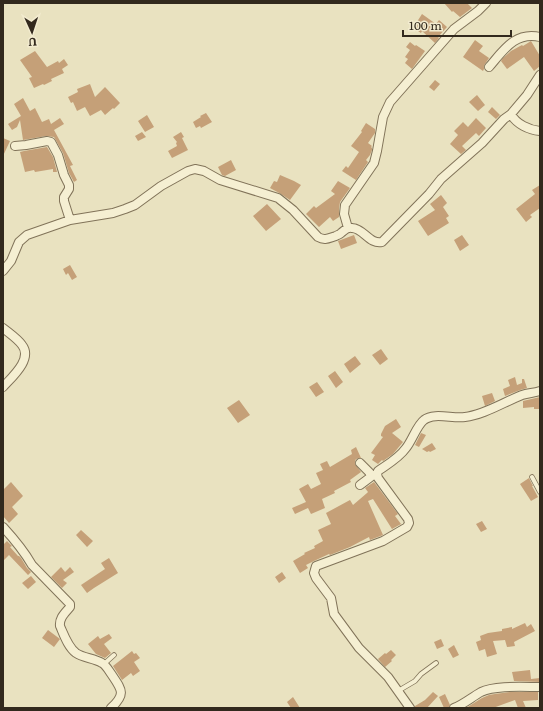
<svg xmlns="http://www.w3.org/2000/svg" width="543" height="711" font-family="Literata,serif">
<rect width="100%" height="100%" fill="#e9e2c0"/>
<!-- building -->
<path fill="#c5a078" d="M444,3H467L472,8L460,17L453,11L452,12Z
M422,14L436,24L439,20L447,27L438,37L439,38L435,43L422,31L421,33L413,28Z
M475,40L483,46L479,51L489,58L485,64L484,66V69L483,71L463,57Z
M531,41L540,56V66L534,71L524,57L507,69L501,61L503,58L511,51L522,45L523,46Z
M410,42L415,46L416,45L425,51L412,69L405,63L408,59L405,57L410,50L406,47Z
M35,51L47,67L58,61L59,63L64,59L68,65L62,69L64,73L51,79L52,81L44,85L43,84L34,88L29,78L32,77L20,60Z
M435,80L440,84L434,91L429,87Z
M90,84L95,97L105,87L120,103L114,109L113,108L105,115L101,110L90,116L85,107L77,111L73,102L71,103L68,97L78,92L77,89Z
M477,95L485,105L478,111L469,102Z
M23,98L30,111L35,108L42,122L49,119L51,124L60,118L64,124L54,130L73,165L70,166L77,180L74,182L69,173L63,153L54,137L46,136L23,140L20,120L17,127L12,130L8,124L21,116L14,104Z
M492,107L500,115L496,119L488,112Z
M206,113L212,122L201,128L200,126L196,128L193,122L201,117L200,116Z
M147,115L154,127L145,132L138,121Z
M476,118L486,128L479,136L476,133L462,146L466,150L461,154L450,144L458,135L454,131L463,122L468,127Z
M366,123L375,129V133L368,143L372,146L371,147L372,148V150L370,155L366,160L368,162L356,180L342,171L346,166L348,168L359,152L351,146L362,132L361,131Z
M142,132L146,137L138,141L135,136Z
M181,132L184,137L182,138L188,150L172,158L168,151L177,146L176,143L177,142L173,137Z
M3,138L10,141L3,156Z
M47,147L53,157L57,172H53V169L35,172L34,170L25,172L20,152L24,151Z
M231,160L236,170L225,176L222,175L218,167Z
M280,175L294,181L301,185L290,200L281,194L270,188L274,181L277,182Z
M338,181L350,188L340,202L339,209V217L333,221L330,217L319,227L306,214L314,206L316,208L335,194L331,191Z
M540,185V208L530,215L532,217L526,222L516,209L535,194L532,190Z
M441,195L447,203L443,207L449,216L446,218L449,223L428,236L418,221L435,210L430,204Z
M267,204L281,219L266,231L253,216Z
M354,235L357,243L341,249L338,241Z
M462,235L469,245L460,251L454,240Z
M70,265L77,277L72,280L68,273L66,275L63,269Z
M381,349L388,359L380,365L372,355Z
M355,356L361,364L350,373L344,364Z
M335,371L343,382L336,388L328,376Z
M515,377L517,385L522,383V379H524L527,388L520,390L505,396L503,389L510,386L508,380Z
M317,382L324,392L316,397L309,387Z
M492,393L495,401L485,406L482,396Z
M540,397V409H534V407L523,408V401Z
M239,400L250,415L238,423L227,408Z
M396,419L401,427L392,433L403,442L393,454L383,461L382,460L378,464L372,460L375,455L371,453L383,437L381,436V434L385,426Z
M421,433L426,435L419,447L415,445Z
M432,443L436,449L430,452L429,451L427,452L422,449Z
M356,447L361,458L356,459L355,461V464L361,472L350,480L351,482L334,491L335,493L322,499L325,508L311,514L308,508L295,514L292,508L306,502L299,489L308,484L311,489L321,484L316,473L323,470L320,464L327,461L330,467L352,454L351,450Z
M529,478L533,486H532L538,497L531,501L520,484Z
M11,482L23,496L12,507L18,514L9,523L3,516V490Z
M374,482L398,514L395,516L401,524L392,529L373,499L368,501L383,535L370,540L369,537L350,547L330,555L329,554L314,561L306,565L308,568L300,573L293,561L305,554L304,553L315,548L314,546L323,541L318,530L331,524L326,513L350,500L353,505L367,493L368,492L365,488Z
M482,521L487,529L481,532L476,524Z
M81,530L93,541L87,547L76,535Z
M7,541L12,546L10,547L18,556H19L21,558L27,568L31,572L28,575L9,555L3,561V545Z
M109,558L118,573L94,588L87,593L81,585L105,569L101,563Z
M61,567L65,572L70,567L74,572L63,580L67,583L62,588L51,577Z
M282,572L286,578L279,583L275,577Z
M31,576L36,582L28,589L22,583Z
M525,623L527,627L531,624L535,631L514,642L515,646L507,647L505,640L493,641L497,654L487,657L485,649L479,651L476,642L481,640L480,636L488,633L502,631V629L512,627V629Z
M48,630L60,639L54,647L42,638Z
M109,634L112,638L104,644L111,653L105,658L96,654L88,644L98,636L100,639Z
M441,639L444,646L437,649L434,642Z
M454,645L459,655L453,658L448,649Z
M391,650L396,655L391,660L392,661L385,667L378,659L385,653L386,654Z
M132,651L134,654L136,653L140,658L134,662L140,671L133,676L131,673L122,680L113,666Z
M530,670L531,679L540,678V682L514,681L512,672Z
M433,692L438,696L427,708H415V706L425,700Z
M510,692H538V700L523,701L526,708H518L515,700L493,708H466L482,698L489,695L495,694Z
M445,694L450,705L449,708H444L439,697Z
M293,697L300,708H291L287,702Z"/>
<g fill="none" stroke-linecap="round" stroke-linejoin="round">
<defs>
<path id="service" d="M532,477L540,492
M104,664L114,655
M398,691L415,681L421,674L436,663"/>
<path id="minor" d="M489,67C503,51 515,31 540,37
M511,114C516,124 529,130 540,131
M15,146L26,145L47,141L51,142L58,155L64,175L69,185V189L64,197V201L70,220
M348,228L344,214L345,205L374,163L377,151L383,117L390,102L454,29L478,11L486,3
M3,271L11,261L19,242L27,235L70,220L113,213L125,209L135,205L161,186L188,171L195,169L204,171L220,180L278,198L293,210L318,237C325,241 329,238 336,236C337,235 341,234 341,233C345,230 347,227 352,228C363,228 370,245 382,242L429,194L441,179L482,143L504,119L511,114L527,95L540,75
M3,328C9,333 18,339 22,345C33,359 12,377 3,387
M360,463L369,472L372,476
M360,485L372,476L377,474
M3,527C14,539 24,551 32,565L70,604V607C65,613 59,618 60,626C64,635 68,647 76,653C83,658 94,658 102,663C106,665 109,671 112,675C122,690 126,694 111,708
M410,708L388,677L359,648L334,614L331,598L316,578L314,573L316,566L383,541L407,527L409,523L408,519L378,478L377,474L378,471C388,464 399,458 406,448C412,441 417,425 424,420C434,412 453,419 465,417C484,415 504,402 522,395C528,393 534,393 540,391
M454,708C464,704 472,697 481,692C495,685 524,687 540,687"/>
</defs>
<!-- service casing -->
<use href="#service" stroke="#817359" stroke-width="5.5"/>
<!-- minor casing -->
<use href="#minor" stroke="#817359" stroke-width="10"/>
<!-- service -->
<use href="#service" stroke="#f5efd2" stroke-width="4"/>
<!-- minor -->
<use href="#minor" stroke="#f5efd2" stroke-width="8"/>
</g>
<!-- border -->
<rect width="543" height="711" fill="none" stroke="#32291d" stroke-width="8"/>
<!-- north arrow -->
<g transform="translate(32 32) rotate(177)" stroke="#f2ebcf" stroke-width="3" paint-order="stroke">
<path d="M0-3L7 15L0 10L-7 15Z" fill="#32291d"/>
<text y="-6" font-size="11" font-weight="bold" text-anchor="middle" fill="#32291d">U</text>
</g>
<!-- scale -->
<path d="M403 30v6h108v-6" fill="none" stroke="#32291d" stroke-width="2"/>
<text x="409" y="30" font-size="12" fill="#32291d" stroke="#f2ebcf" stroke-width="3" paint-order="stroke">100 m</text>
</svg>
